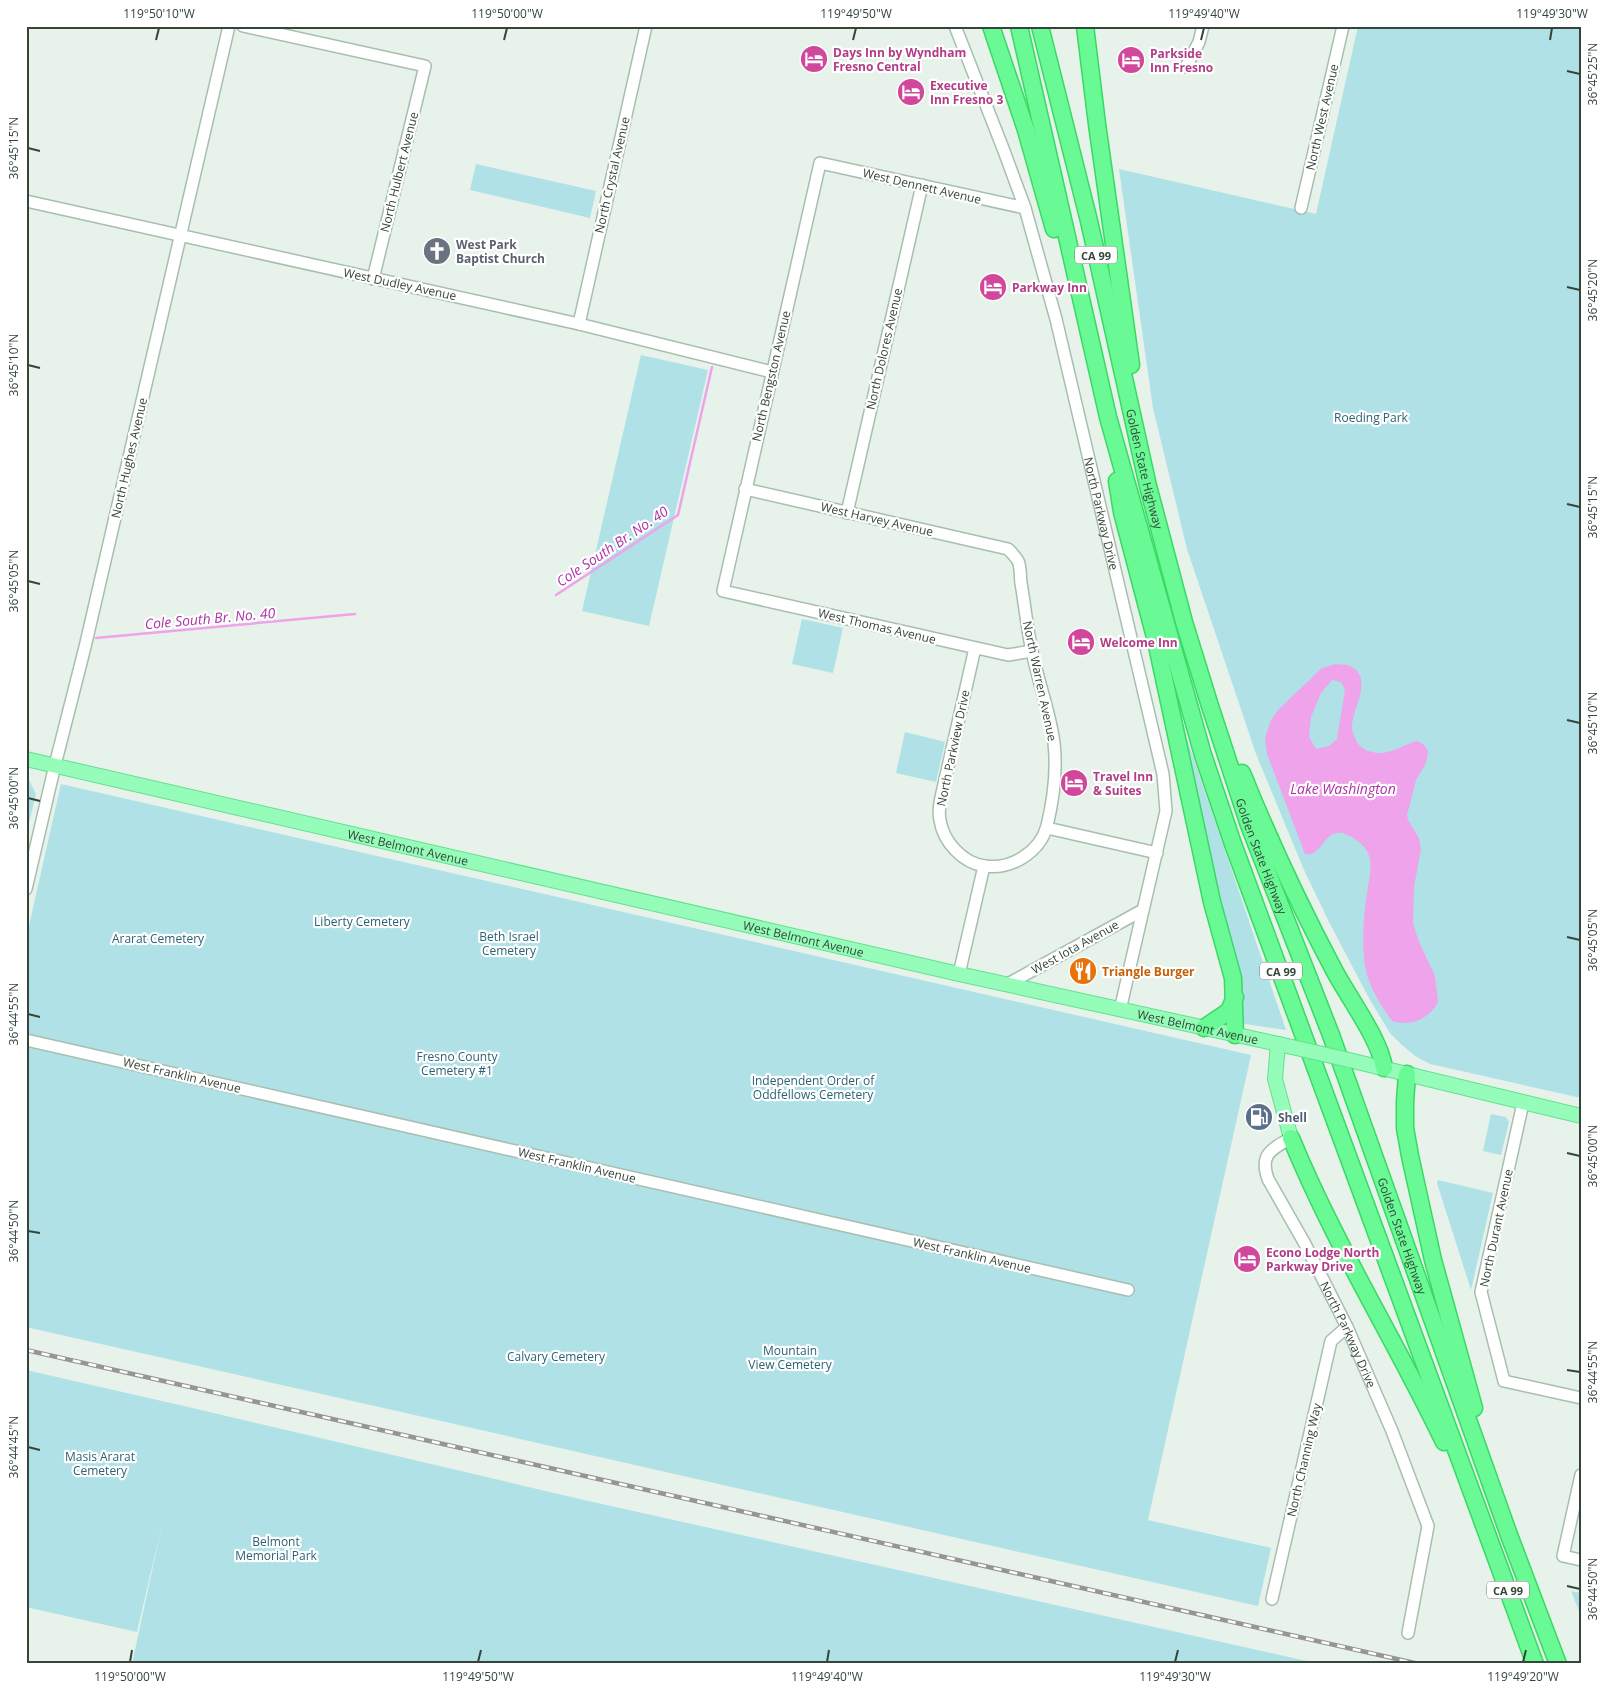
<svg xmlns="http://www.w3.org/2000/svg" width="1607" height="1690" font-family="'Open Sans',sans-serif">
<rect width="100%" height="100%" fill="#e6f2ea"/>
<!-- green -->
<path fill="#afe1e6" d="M1358,26H1581V1098L1430,1064L1415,1056L1402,1045L1390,1033L1370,1000L1329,922L1304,870L1256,754L1187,549L1153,408L1119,169L1316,214Z
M476,164L596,191L590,218L470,190Z
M641,355L708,370L649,626L582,611Z
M802,619L843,628L833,673L792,664Z
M1184,730L1286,1030L1238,1023L1175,731Z
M905,732L945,742L936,782L896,773Z
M26,780H29L36,794L26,835Z
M61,784L1251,1055L1148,1520L1271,1548L1258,1606L26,1327V939Z
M1491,1114L1506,1117L1509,1122L1501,1155L1483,1151Z
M1438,1180L1493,1193L1471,1290L1437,1183Z
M26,1370L188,1407L584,1500L1320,1664H132L163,1520L137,1632L26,1607Z
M1571,1591L1581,1593V1616Z"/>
<!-- water -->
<path fill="#eea3eb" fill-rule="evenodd" d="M1335,664C1340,665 1346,664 1350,666C1375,677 1351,711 1352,727C1352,732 1355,738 1357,742C1361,749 1369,752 1377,753C1392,754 1404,744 1418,741L1424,745L1428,751L1426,763L1416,780L1407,815L1408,820L1419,838L1421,849L1414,887L1413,923L1419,942L1435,976L1438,1002C1429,1019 1411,1027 1392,1021C1381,1006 1368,985 1365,966C1362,943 1363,917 1367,894C1368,883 1372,871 1370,860C1369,848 1356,838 1345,834C1324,826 1323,858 1305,854L1267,754L1265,738L1271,720L1279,709L1322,668ZM1332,680L1341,682L1345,690L1337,739L1329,746L1316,749L1309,737L1311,717L1321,693Z"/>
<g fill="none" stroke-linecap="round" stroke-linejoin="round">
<!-- stream -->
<path stroke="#eea3eb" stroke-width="2.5" d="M556,595L678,515L712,367
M96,638L355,614"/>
<defs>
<g id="minor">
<path d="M243,26L425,66L373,279"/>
<path id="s1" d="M955,26L1004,151L1025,208L1056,319L1163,774L1166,811L1120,1010"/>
<path d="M1186,67L1199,42L1203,26"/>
<path d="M26,201L579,324L772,372"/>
<path d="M1025,208L820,163L723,591L1008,655L1032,651"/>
<path d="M1301,208L1343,26"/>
<path d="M579,324L646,26"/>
<path d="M745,489L1008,549C1011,552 1016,557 1018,561C1021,567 1020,577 1021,583C1025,606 1027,629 1032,651C1038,682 1050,712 1054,743C1057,769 1053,801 1047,826C1040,852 1011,870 985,866C962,863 943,841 940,820C938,811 940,802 942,793L975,648"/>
<path d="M847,513L922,185"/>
<path d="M1047,828L1157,853"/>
<path d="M26,889L55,765L85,647L229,26"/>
<path d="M959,974L984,866"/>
<path d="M1006,985L1143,910"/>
<path d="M26,1040L1128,1290"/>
<path d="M1523,1103L1481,1292L1504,1381L1581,1398"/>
<path id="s2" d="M1291,1138C1272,1149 1259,1154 1268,1179L1305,1244L1347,1327L1392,1431L1428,1526L1408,1633"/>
<path d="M1581,1475L1563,1556L1581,1560"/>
<path d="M1272,1599L1331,1341L1347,1327"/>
</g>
<g id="major">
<path id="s3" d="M26,759L959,974L1292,1047"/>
<path d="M1278,1044L1275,1079L1291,1138"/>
<path d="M1349,1060L1581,1116"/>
</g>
<g id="highway">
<path d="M991,26L1026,130L1054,229"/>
<path d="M1019,26L1108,417L1203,755L1233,844L1535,1664"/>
<path id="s4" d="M1040,26L1089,221L1148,486L1184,622L1210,706L1249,825L1331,1035L1509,1535L1558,1664"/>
<path d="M1085,26L1097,124L1131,365"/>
<path d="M1117,481L1122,512L1156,641L1212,902L1233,978L1235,1035"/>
<path d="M1242,773C1269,840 1300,906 1334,970C1348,997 1380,1039 1384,1068"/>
<path d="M1204,1028L1229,1011L1235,997"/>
<path d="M1407,1074L1405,1102V1128L1410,1156L1433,1260L1474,1408"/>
<path d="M1291,1138C1334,1243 1395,1340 1444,1442"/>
</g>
</defs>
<!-- minor casing -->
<use href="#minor" stroke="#a8beaf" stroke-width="14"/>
<!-- major casing -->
<use href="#major" stroke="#65e08f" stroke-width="16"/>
<!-- highway casing -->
<use href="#highway" stroke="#39d964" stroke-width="19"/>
<!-- minor -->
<use href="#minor" stroke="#fff" stroke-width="11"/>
<!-- major -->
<use href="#major" stroke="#95fcb9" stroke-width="14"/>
<!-- highway -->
<use href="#highway" stroke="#69fa95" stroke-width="16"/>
<defs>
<path id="rail" d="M26,1350L1419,1664"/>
</defs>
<!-- rail casing -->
<use href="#rail" stroke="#959595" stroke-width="4.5"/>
<!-- rail -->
<use href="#rail" stroke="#fff" stroke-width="2.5" stroke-dasharray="8" stroke-linecap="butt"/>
<defs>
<path id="major-bridge" d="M1292,1047L1349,1060"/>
</defs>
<!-- major-bridge casing -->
<use href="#major-bridge" stroke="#65e08f" stroke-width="16" stroke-linecap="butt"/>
<!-- major-bridge -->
<use href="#major-bridge" stroke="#95fcb9" stroke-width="14"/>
</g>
<!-- ticks -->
<path fill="none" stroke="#354539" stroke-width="2" d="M156,40L159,28M504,40L507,28M853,40L856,28M1201,40L1204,28M1550,40L1552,28M1567,71L1580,74M28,148L40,151M1567,287L1580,290M28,365L40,368M1567,504L1580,507M28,581L40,584M1567,720L1580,723M28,798L40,801M1567,937L1580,940M28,1014L40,1017M1567,1153L1580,1156M28,1231L40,1233M1567,1370L1580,1372M28,1447L40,1450M1567,1586L1580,1589M130,1662L132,1650M478,1662L481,1650M827,1662L829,1650M1175,1662L1178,1650M1523,1662L1526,1650"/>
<!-- icons -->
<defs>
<symbol id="hotel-disc" viewBox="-11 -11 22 22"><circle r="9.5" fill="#d1479c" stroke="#fff"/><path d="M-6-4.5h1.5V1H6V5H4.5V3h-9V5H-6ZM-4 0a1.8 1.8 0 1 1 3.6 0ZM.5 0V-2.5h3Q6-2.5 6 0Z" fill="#fff"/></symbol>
<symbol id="church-disc" viewBox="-11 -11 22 22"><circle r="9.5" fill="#6b7280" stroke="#fff"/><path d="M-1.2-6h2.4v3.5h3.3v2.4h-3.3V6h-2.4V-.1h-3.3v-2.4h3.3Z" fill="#fff"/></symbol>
<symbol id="restaurant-disc" viewBox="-11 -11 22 22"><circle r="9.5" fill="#e8710a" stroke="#fff"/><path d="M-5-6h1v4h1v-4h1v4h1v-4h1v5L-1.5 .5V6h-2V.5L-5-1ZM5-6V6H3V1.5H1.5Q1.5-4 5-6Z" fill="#fff"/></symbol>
<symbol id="fuel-disc" viewBox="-11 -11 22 22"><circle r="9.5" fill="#5c6f8a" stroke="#fff"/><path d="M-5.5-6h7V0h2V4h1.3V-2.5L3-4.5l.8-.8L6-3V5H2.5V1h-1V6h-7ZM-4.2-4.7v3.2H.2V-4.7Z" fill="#fff"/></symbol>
</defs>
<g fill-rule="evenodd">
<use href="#hotel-disc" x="798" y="43" width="32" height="32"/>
<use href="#hotel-disc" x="1115" y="44" width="32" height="32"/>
<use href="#hotel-disc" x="895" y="76" width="32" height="32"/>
<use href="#church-disc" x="421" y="235" width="32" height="32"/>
<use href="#hotel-disc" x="977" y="271" width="32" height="32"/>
<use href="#hotel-disc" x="1065" y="626" width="32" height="32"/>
<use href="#hotel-disc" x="1058" y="767" width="32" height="32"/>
<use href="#restaurant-disc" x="1067" y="955" width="32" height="32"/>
<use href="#fuel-disc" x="1243" y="1101" width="32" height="32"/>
<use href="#hotel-disc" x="1231" y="1243" width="32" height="32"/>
</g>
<g text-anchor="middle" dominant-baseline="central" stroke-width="4.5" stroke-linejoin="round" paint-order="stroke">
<!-- shield labels -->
<g fill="#fff" stroke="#727d74" stroke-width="1">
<rect x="1075" y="246.5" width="42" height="17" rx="4"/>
<rect x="1260" y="962.5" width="42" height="17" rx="4"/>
<rect x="1487" y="1581.5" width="42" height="17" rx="4"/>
</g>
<g font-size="11" font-weight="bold" fill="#354539">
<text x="1096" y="255">CA 99</text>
<text x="1281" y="971">CA 99</text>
<text x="1508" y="1590">CA 99</text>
</g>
<!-- hotel labels -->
<g font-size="12" font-weight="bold" fill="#b23c85" stroke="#fff" text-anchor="start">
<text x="833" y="52">Days Inn by Wyndham<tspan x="833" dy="14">Fresno Central</tspan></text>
<text x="1150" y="53">Parkside<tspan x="1150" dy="14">Inn Fresno</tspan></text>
<text x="930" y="85">Executive<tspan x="930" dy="14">Inn Fresno 3</tspan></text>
<text x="1012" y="287">Parkway Inn</text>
<text x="1100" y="642">Welcome Inn</text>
<text x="1093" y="776">Travel Inn<tspan x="1093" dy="14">&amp; Suites</tspan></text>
<text x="1266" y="1252">Econo Lodge North<tspan x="1266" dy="14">Parkway Drive</tspan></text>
</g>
<!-- street labels -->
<g font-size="12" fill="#354539" stroke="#fff">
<text transform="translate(1322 117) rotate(-77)">North West Avenue</text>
<text transform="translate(399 172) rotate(-76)">North Hulbert Avenue</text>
<text transform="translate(612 175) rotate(-77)">North Crystal Avenue</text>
<text transform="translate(922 186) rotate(13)">West Dennett Avenue</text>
<text transform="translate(400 284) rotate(12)">West Dudley Avenue</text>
<text transform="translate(884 349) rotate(-77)">North Dolores Avenue</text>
<text transform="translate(771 376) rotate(-77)">North Bengston Avenue</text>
<text transform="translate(129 458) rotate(-77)">North Hughes Avenue</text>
<text stroke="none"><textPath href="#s4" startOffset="455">Golden State Highway</textPath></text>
<text stroke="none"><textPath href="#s1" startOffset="510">North Parkway Drive</textPath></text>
<text transform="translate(877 519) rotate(13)">West Harvey Avenue</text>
<text transform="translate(877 626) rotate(13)">West Thomas Avenue</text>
<text transform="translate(1040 681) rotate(78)">North Warren Avenue</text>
<text transform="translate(953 748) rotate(-78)">North Parkview Drive</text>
<text stroke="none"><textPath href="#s3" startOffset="392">West Belmont Avenue</textPath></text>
<text stroke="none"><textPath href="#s4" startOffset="860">Golden State Highway</textPath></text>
<text stroke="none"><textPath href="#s3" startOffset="798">West Belmont Avenue</textPath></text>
<text transform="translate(1075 947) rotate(-29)">West Iota Avenue</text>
<text stroke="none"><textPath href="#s3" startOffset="1202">West Belmont Avenue</textPath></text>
<text transform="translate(182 1075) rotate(13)">West Franklin Avenue</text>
<text transform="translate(577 1165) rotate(13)">West Franklin Avenue</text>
<text transform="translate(1496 1228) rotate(-78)">North Durant Avenue</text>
<text stroke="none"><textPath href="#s4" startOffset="1265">Golden State Highway</textPath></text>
<text transform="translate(972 1255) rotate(13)">West Franklin Avenue</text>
<text stroke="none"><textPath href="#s2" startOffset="229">North Parkway Drive</textPath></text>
<text transform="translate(1304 1460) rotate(-77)">North Channing Way</text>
</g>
<!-- worship labels -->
<g font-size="12" font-weight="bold" fill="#5b616d" stroke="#fff" text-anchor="start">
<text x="456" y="244">West Park<tspan x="456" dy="14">Baptist Church</tspan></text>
</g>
<!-- park labels -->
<g font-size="12" fill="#2a6275" stroke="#fff">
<text x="1371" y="417">Roeding Park</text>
<text x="362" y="921">Liberty Cemetery</text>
<text x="509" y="936">Beth Israel<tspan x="509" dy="14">Cemetery</tspan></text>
<text x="158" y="938">Ararat Cemetery</text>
<text x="457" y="1056">Fresno County<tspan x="457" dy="14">Cemetery #1</tspan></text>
<text x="813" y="1080">Independent Order of<tspan x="813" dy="14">Oddfellows Cemetery</tspan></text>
<text x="790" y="1350">Mountain<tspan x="790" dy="14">View Cemetery</tspan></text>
<text x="556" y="1356">Calvary Cemetery</text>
<text x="100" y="1456">Masis Ararat<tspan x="100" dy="14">Cemetery</tspan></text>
<text x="276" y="1541">Belmont<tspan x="276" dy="14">Memorial Park</tspan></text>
</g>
<!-- food labels -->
<g font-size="12" font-weight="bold" fill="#c56008" stroke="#fff" text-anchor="start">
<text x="1102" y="971">Triangle Burger</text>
</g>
<!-- service labels -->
<g font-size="12" font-weight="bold" fill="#4e5e75" stroke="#fff" text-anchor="start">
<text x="1278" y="1117">Shell</text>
</g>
<!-- water labels -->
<g font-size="14" font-style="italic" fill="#ae31a7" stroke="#fff">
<text transform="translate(612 546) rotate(-34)">Cole South Br. No. 40</text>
<text transform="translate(210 618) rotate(-5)">Cole South Br. No. 40</text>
<text x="1343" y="788">Lake Washington</text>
</g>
</g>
<!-- border -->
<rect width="1607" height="1690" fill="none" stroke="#ffffff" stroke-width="55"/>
<rect x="28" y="28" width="1552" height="1634" fill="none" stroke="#354539" stroke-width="2"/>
<g font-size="12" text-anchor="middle" fill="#354539">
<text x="159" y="18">119°50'10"W</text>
<text x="507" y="18">119°50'00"W</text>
<text x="856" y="18">119°49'50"W</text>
<text x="1204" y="18">119°49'40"W</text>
<text x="1552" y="18">119°49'30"W</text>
<text transform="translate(1593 74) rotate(-90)" y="4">36°45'25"N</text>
<text transform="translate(14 148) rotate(-90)" y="4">36°45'15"N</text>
<text transform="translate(1593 290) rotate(-90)" y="4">36°45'20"N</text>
<text transform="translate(14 365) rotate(-90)" y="4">36°45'10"N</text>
<text transform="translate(1593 507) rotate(-90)" y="4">36°45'15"N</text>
<text transform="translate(14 581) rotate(-90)" y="4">36°45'05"N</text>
<text transform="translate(1593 723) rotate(-90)" y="4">36°45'10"N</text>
<text transform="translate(14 798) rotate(-90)" y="4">36°45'00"N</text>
<text transform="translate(1593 940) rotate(-90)" y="4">36°45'05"N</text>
<text transform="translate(14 1014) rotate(-90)" y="4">36°44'55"N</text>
<text transform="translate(1593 1156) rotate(-90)" y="4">36°45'00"N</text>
<text transform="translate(14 1231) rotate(-90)" y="4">36°44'50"N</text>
<text transform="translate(1593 1372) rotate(-90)" y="4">36°44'55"N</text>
<text transform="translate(14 1447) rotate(-90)" y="4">36°44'45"N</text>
<text transform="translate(1593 1589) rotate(-90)" y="4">36°44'50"N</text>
<text x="130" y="1681">119°50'00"W</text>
<text x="478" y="1681">119°49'50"W</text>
<text x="827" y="1681">119°49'40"W</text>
<text x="1175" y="1681">119°49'30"W</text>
<text x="1523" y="1681">119°49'20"W</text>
</g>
</svg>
